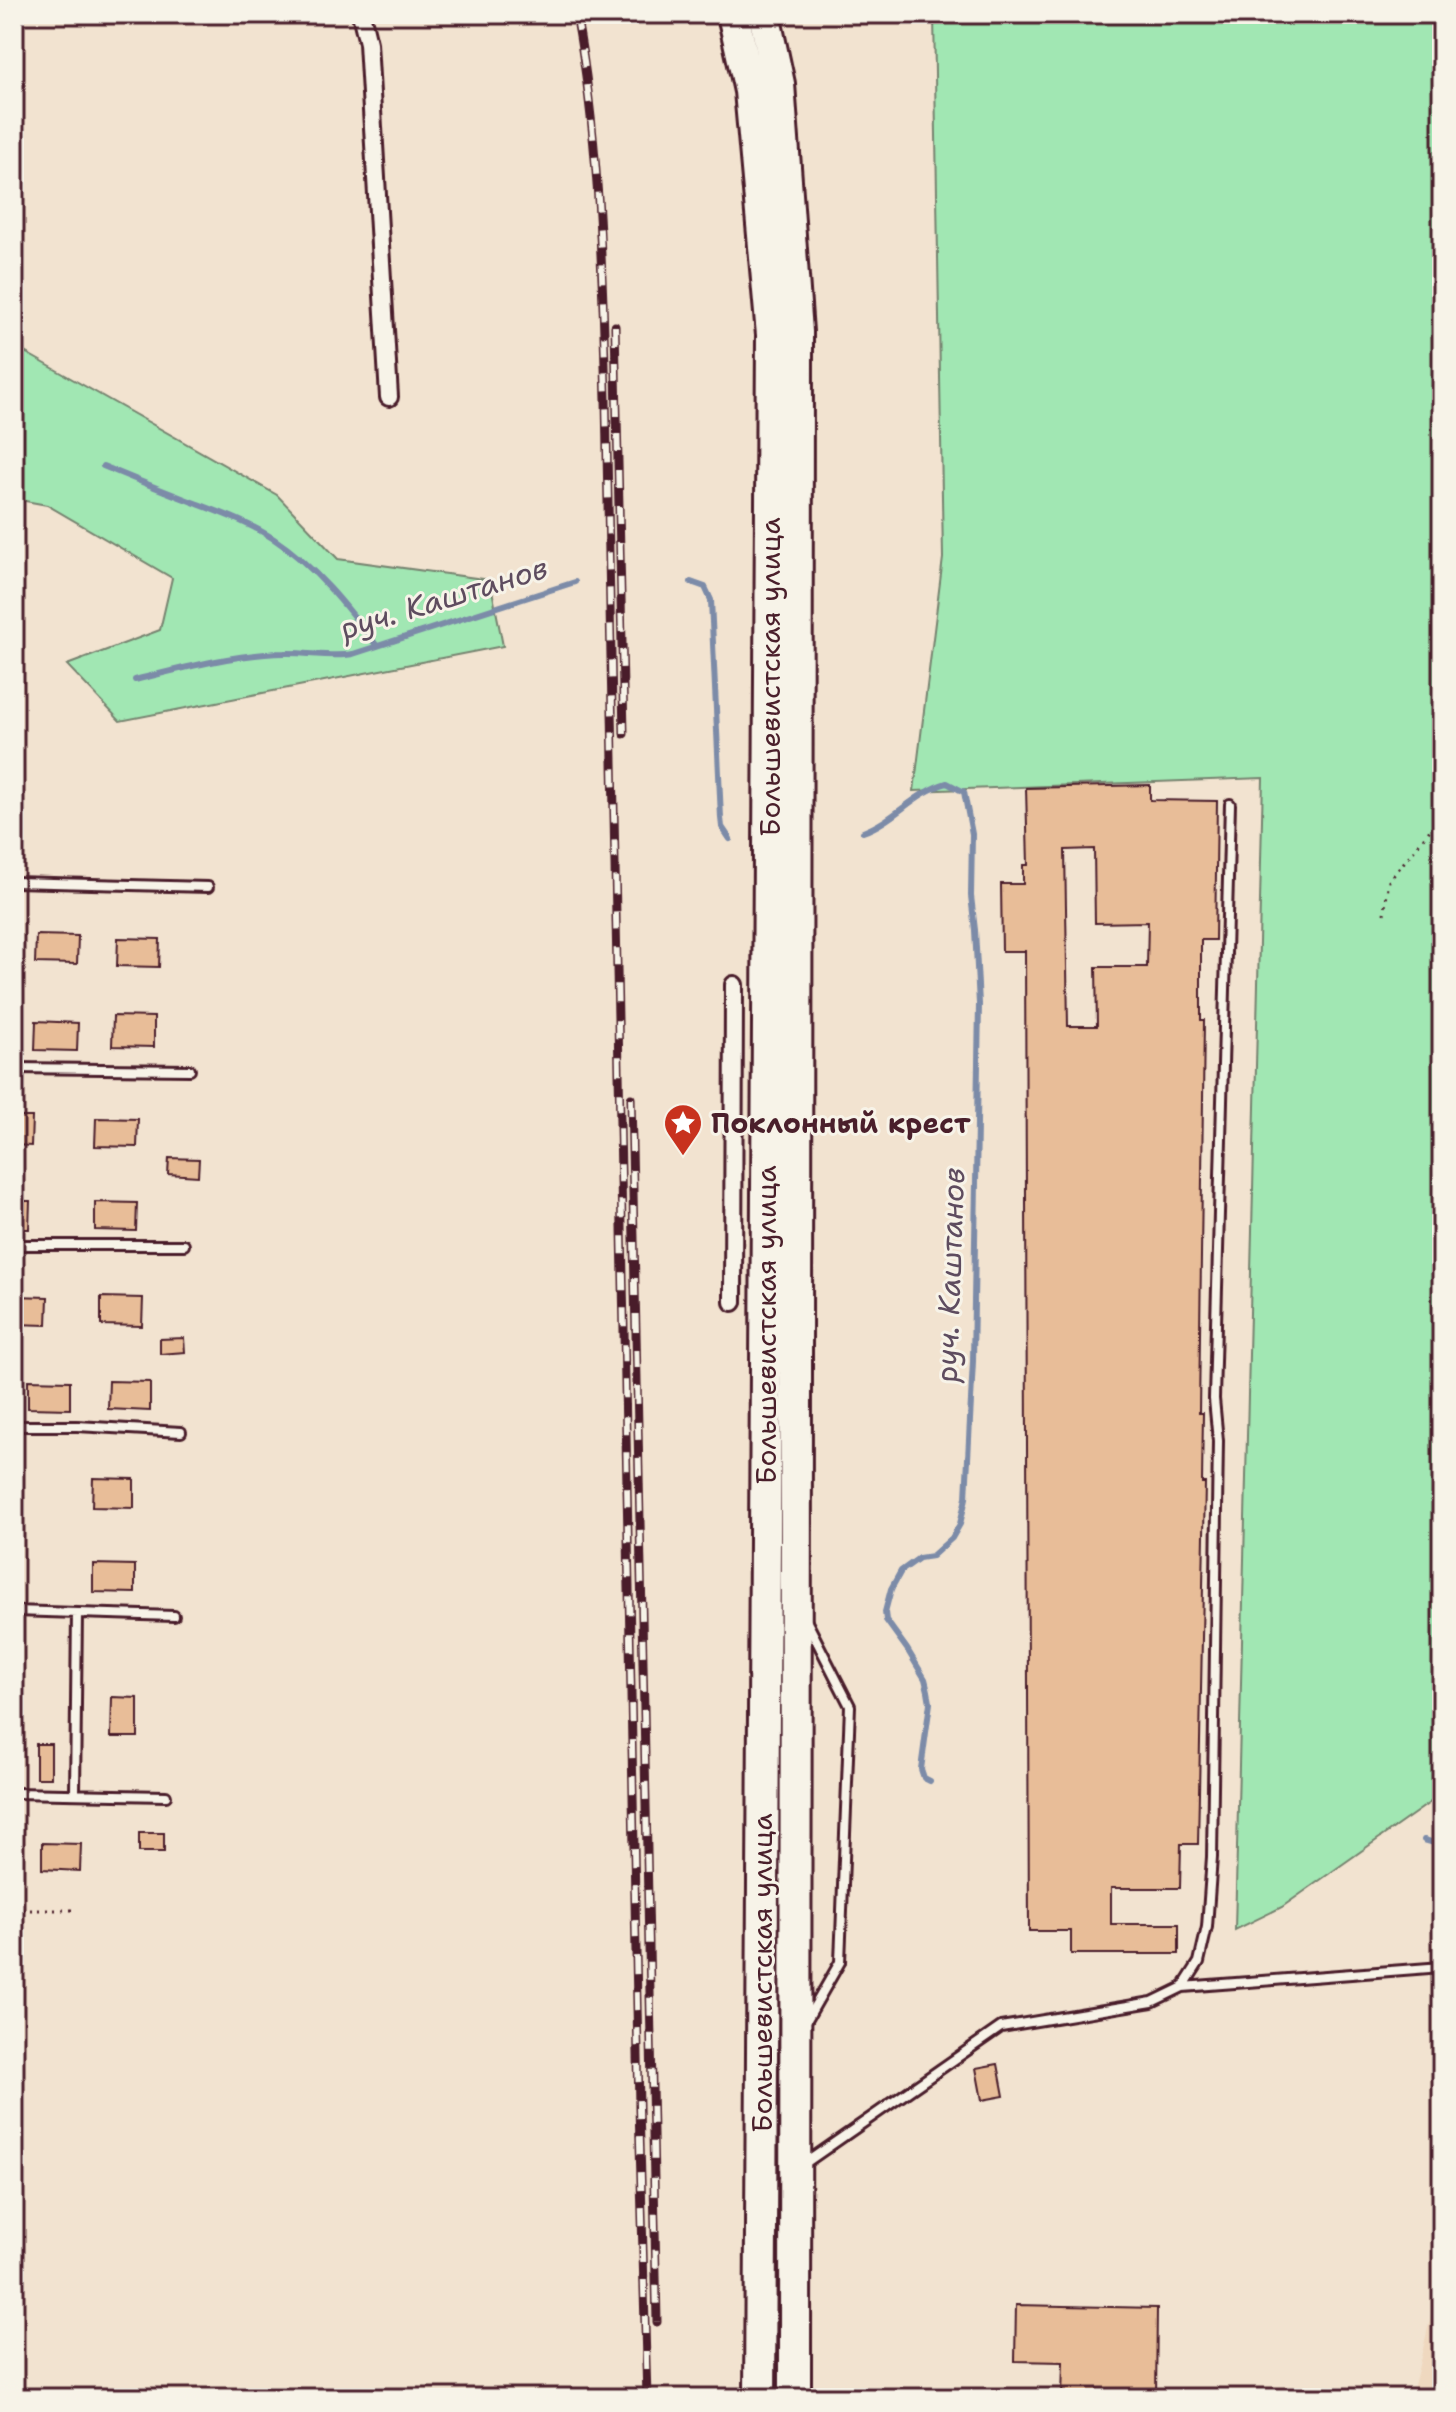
<svg xmlns="http://www.w3.org/2000/svg" width="1456" height="2412" font-family="'Shantell Sans',sans-serif">
<rect width="100%" height="100%" fill="#f2e3d0"/>
<filter id="ink" filterUnits="userSpaceOnUse"><feTurbulence type="fractalNoise" baseFrequency=".0125" numOctaves="2"/><feDisplacementMap in="SourceGraphic" scale="16" xChannelSelector="R" yChannelSelector="G"/><feConvolveMatrix kernelMatrix="1 2 1 2 8 2 1 2 1" color-interpolation-filters="sRGB"/></filter>
<g filter="url(#ink)">
<!-- built -->
<path fill="#efd8bf" d="M1442,2273V2398H1411L1436,2295Z"/>
<!-- green -->
<path fill="#a1e7b3" stroke="#76836f" stroke-width="2" d="M934,14H1442V1794L1282,1907L1235,1930L1263,778L914,791L943,558Z
M14,346L277,495L338,559L490,580L503,646L120,721L67,665L160,630L172,578L47,505L14,499Z"/>
<g fill="none" stroke-linecap="round" stroke-linejoin="round">
<!-- stream -->
<path stroke="#7b8ba8" stroke-width="6" d="M103,466C132,478 161,490 190,501C219,512 248,522 274,539C315,566 348,608 377,646
M691,582L705,587L711,600L721,818L722,827L730,839
M135,680C183,668 235,654 284,653C307,652 330,658 353,654L575,582
M863,832C894,821 915,792 947,783L964,792L972,834L971,896L975,930L979,1004L973,1361L966,1498L960,1524L952,1538L932,1556L919,1558L901,1571L891,1589L885,1612L886,1620L907,1649L925,1679L928,1691L930,1703L921,1769L924,1778L930,1781
M1424,1840L1442,1845"/>
</g>
<!-- building -->
<path fill="#e8bd98" stroke="#4a1f2b" stroke-width="2" fill-rule="evenodd" d="M1150,785V800L1217,801L1215,940H1201V1020H1204L1199,1413H1203L1202,1483H1205L1198,1844H1181L1180,1888H1111V1924H1179V1954H1071V1931H1029L1025,951H1002L1001,884H1023V865H1028L1026,788ZM1094,849L1095,923L1148,922L1147,967H1096L1097,1026H1068L1065,850Z
M36,935L78,936L77,964L35,963Z
M118,938L160,939L159,967L117,966Z
M113,1016L154,1017V1047L112,1046Z
M36,1021L78,1023L77,1051L35,1050Z
M14,1117H32L31,1146L14,1145Z
M96,1118L138,1119L137,1147L95,1146Z
M169,1158L199,1159L198,1176L168,1174Z
M14,1201H30L29,1229H14Z
M95,1202L137,1203L136,1231L95,1230Z
M14,1296L48,1297L47,1325L14,1324Z
M101,1297L143,1298L142,1326L101,1325Z
M184,1338L185,1352L160,1354V1339Z
M28,1380L70,1381V1409L28,1408Z
M109,1381L150,1382V1411L108,1409Z
M93,1478L134,1479V1508L92,1507Z
M93,1564L135,1565V1593L93,1592Z
M112,1697L138,1698V1737H111Z
M36,1744H51V1778H36Z
M139,1833H164V1852H139Z
M42,1843L81,1844L80,1871L42,1869Z
M998,2064L1004,2096L982,2100L976,2068Z
M1016,2305L1157,2308L1156,2398H1062L1063,2362L1015,2361Z"/>
<g fill="none" stroke-linecap="round" stroke-linejoin="round">
<defs>
<path id="lane" d="M14,882L208,887
M14,1068L190,1070
M14,1245H184
M14,1426H77L181,1432
M14,1611L174,1616
M14,1793L166,1796
M75,1793L77,1613
M1183,1987L1442,1967
M805,2023L840,1962L850,1706L806,1620
M801,2166L1001,2027L1152,2002L1183,1987L1199,1962L1207,1927L1212,1857L1218,1441L1214,1399L1230,804"/>
<path id="street" d="M361,14L368,43L389,397
M733,1302L734,985"/>
<path id="highway" d="M733,14L750,91L772,335L760,2398
M764,14L779,84L797,332L795,2398"/>
</defs>
<!-- lane casing -->
<use href="#lane" stroke="#4a1f2b" stroke-width="14"/>
<!-- street casing -->
<use href="#street" stroke="#4a1f2b" stroke-width="22"/>
<!-- highway casing -->
<use href="#highway" stroke="#4a1f2b" stroke-width="36"/>
<!-- path -->
<path stroke="#4a1f2b" stroke-width="3" stroke-dasharray="2 6" stroke-linecap="butt" d="M1384,914L1389,881L1442,815
M14,1910H73"/>
<!-- lane -->
<use href="#lane" stroke="#f7f3e8" stroke-width="8"/>
<!-- street -->
<use href="#street" stroke="#f7f3e8" stroke-width="16"/>
<!-- highway -->
<use href="#highway" stroke="#f7f3e8" stroke-width="30"/>
<defs>
<path id="rail" d="M576,14C600,142 602,270 606,399L639,2107L647,2398
M615,326L624,734
M631,1098L657,2322"/>
</defs>
<!-- rail casing -->
<use href="#rail" stroke="#4a1f2b" stroke-width="9"/>
<!-- rail -->
<use href="#rail" stroke="#f7f3e8" stroke-width="6" stroke-dasharray="18" stroke-linecap="butt"/>
</g>
</g>
<!-- icons -->
<defs>
<symbol id="sight-pin" viewBox="-11 -11 22 30"><path d="M0 17L-7.5 6A9.5 9.5 0 1 1 7.5 6Z" fill="#c8321e" stroke="#f7f3e8"/><path d="M0-6L1.8-2.2L6-1.7L2.9 1.2L3.7 5.4L0 3.3L-3.7 5.4L-2.9 1.2L-6-1.7L-1.8-2.2Z" fill="#fff"/></symbol>
</defs>
<g fill-rule="evenodd">
<use href="#sight-pin" x="661" y="1101" width="44" height="60"/>
</g>
<g text-anchor="middle" dominant-baseline="central" stroke-width="6" stroke-linejoin="round" paint-order="stroke">
<!-- street labels -->
<g font-size="28" fill="#4a1f2b" stroke="#f7f3e8">
<text transform="translate(770 677) rotate(-90)">Большевистская улица</text>
<text transform="translate(766 1325) rotate(-90)">Большевистская улица</text>
<text transform="translate(762 1973) rotate(-90)">Большевистская улица</text>
</g>
<!-- poi labels -->
<g font-size="28" font-weight="bold" fill="#4a1f2b" stroke="#f7f3e8" text-anchor="start">
<text x="711" y="1123">Поклонный крест</text>
</g>
<!-- water labels -->
<g font-size="30" font-style="italic" fill="#5e4c5f" stroke="#f7f3e8">
<text transform="translate(444 598) rotate(-17)">руч. Каштанов</text>
<text transform="translate(950 1275) rotate(-88)">руч. Каштанов</text>
</g>
</g>
<!-- margin -->
<rect width="1456" height="2412" fill="none" stroke="#f7f3e8" stroke-width="48"/>
<rect x="24" y="24" width="1408" height="2364" fill="none" stroke="#4a1f2b" stroke-width="3" filter="url(#ink)"/>
</svg>
